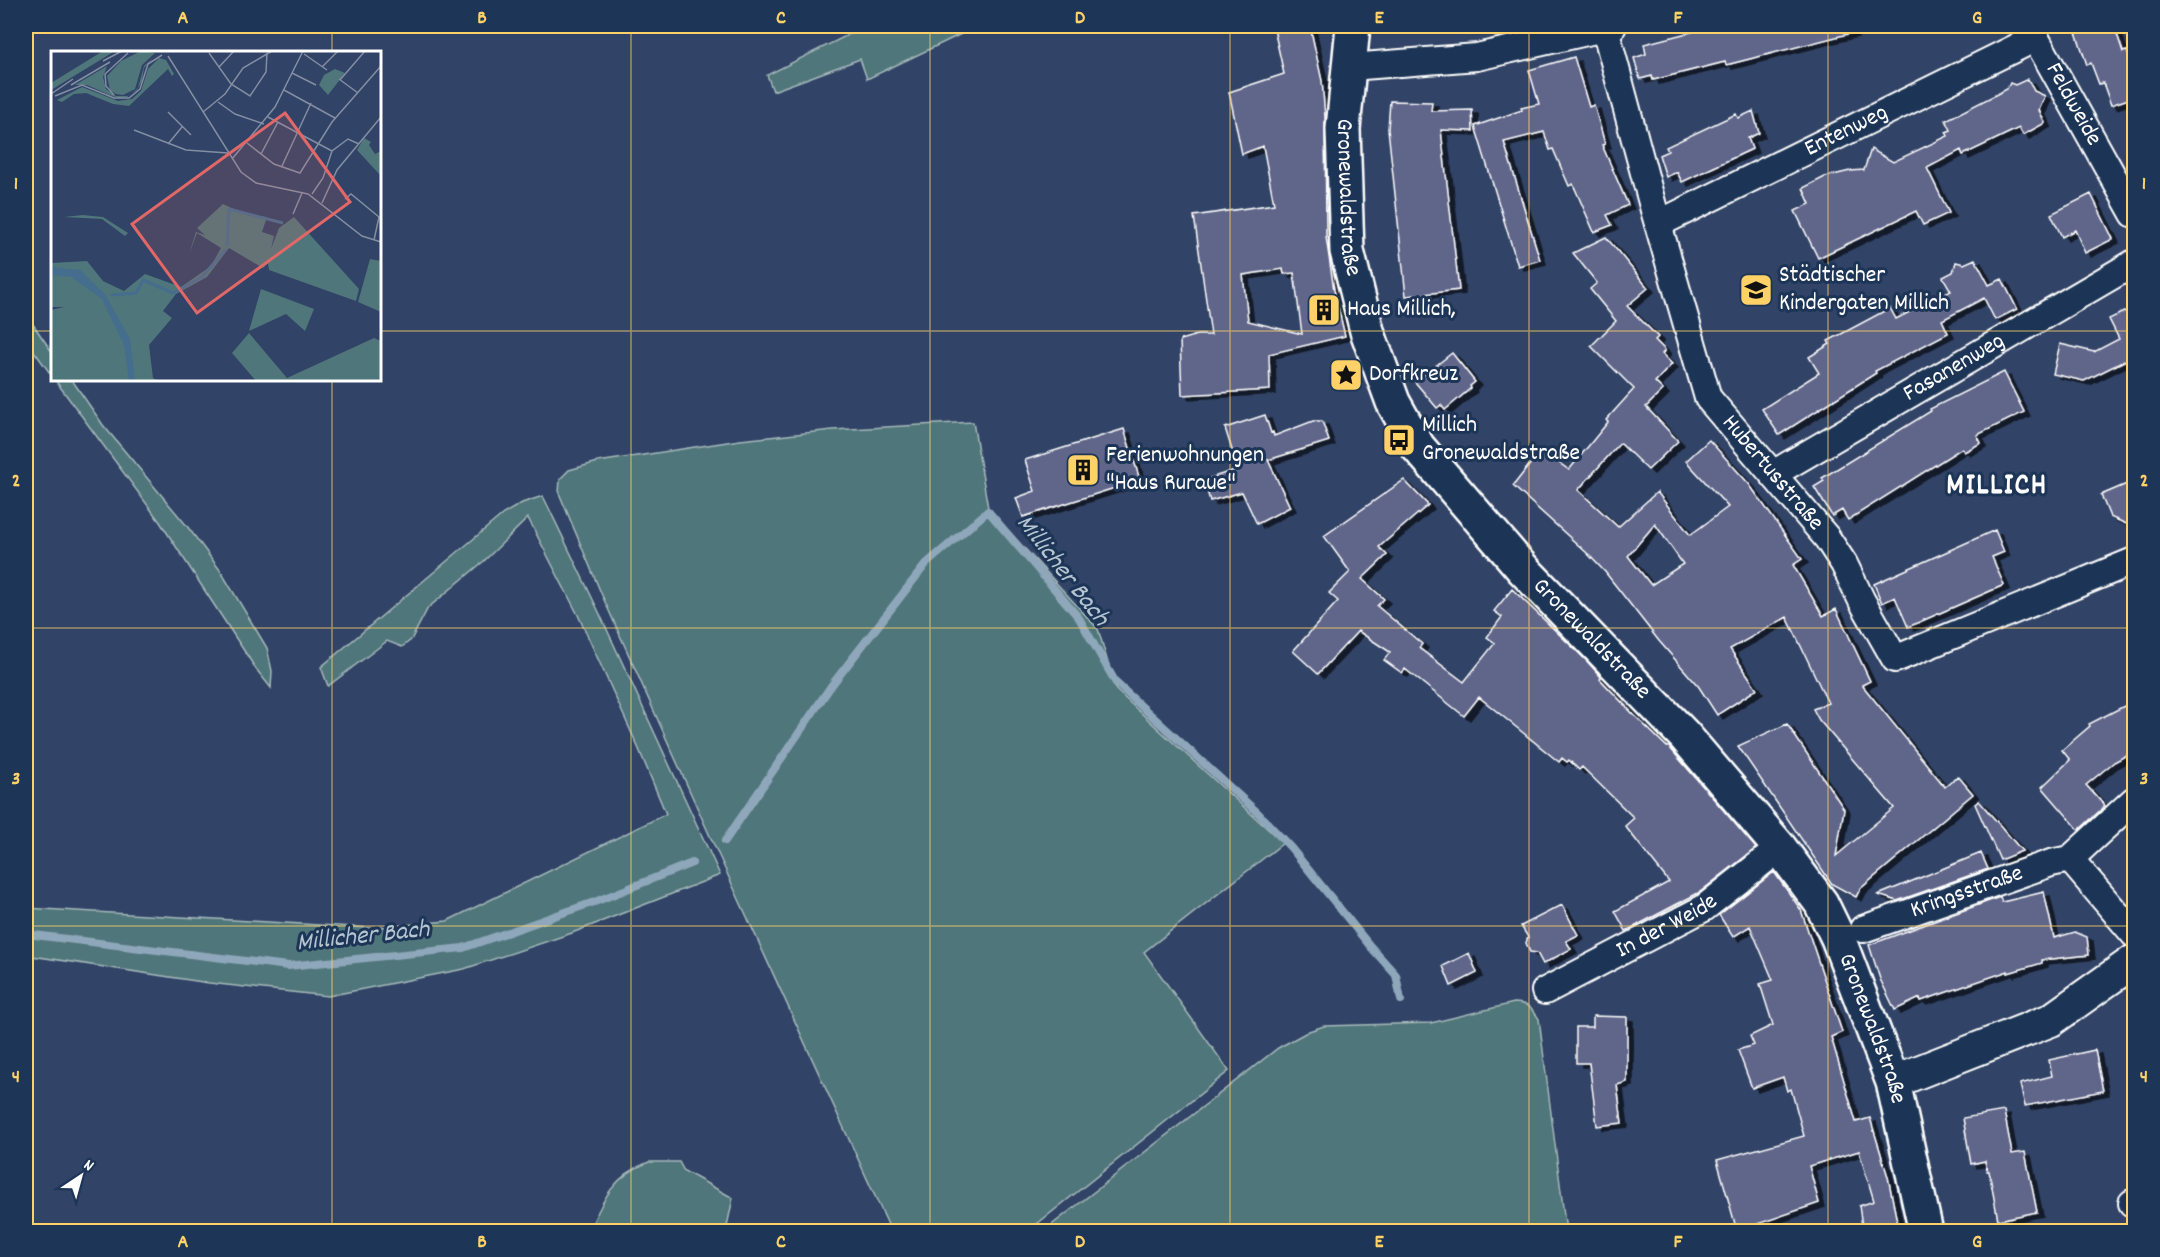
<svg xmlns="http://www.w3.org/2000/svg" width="2160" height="1257" font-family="Dekko,sans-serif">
<defs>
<filter id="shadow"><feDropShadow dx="6" dy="4" stdDeviation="0" flood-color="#0009"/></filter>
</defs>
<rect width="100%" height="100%" fill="#314366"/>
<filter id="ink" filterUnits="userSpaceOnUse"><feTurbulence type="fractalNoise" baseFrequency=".0167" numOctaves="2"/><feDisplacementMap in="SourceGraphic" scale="12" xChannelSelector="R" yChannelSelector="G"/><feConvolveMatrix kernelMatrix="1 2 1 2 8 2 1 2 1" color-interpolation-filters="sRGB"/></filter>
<g filter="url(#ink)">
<!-- green -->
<path fill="#4f767a" stroke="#a7babc" stroke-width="1.5" d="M866,26H978L867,79L860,59L773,91L767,75Z
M26,314L52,352V376L26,340Z
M55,380H72L103,425L187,526L220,570L267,648L272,671L271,688L256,669L160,522Z
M973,422L988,508L1098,629L1116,690L1283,843L1144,952L1229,1071L1028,1231H891L709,834L601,593L559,493L560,479L569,470L598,462L740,440L833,430Z
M543,496L598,610L720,875L572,933L464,969L328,996L209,983L26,955V908L371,928L447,921L666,814L638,747L578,615L528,518L484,561L428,608L411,640L402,647L387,641L328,686L321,667L503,514L522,503Z
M1514,1003C1527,1003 1532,1008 1539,1019L1566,1231H1044L1278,1048L1309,1031L1324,1026L1431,1023Z
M649,1162H679L684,1171L733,1198L726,1231H589C603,1199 614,1175 649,1162Z"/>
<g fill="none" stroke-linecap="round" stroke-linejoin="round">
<!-- stream -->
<path stroke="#8fa7bb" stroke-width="8" d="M725,841L831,686L926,564L988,511L1079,618L1116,683L1258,813L1291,848L1370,946L1396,975L1401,1000
M26,934L288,966L463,948L597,901L692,863"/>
</g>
<!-- building -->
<path fill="#61658a" stroke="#fff" stroke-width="1.5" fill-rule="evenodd" filter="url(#shadow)" d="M1288,26H1310L1322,81L1325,117L1326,237L1334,290L1345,336L1269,354L1270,390L1182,395L1180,340L1197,335H1211L1194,216L1274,204L1263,146L1242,154L1229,92L1284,74L1274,29ZM1283,269L1284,274L1294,273L1302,334L1248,321L1243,275Z
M1715,26H1851L1852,33L1726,65L1725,62L1653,80L1652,76L1640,79L1634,58L1646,54L1644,44Z
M2074,26H2110L2112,32L2116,31L2123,52L2127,51L2134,72V97L2111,105L2103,83L2099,84L2091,63L2087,65Z
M1574,57L1589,107L1594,105L1605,144L1602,145L1628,205L1607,215L1612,225L1594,232L1573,184L1569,186L1553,149L1550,150L1544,132L1504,142L1540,260L1518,266L1475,126L1522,110L1521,108L1539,104L1529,70Z
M2028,79L2034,91L2045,96L2039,110L2045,123L2023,135L2019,128L1963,155L1961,150L1927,168L1949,213L1923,225L1916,211L1818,258L1795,211L1810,204L1803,188L1825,177L1850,171L1864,170L1871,149L1893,162L1948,136L1946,132L1951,130L1946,120L2007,89L2010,83L2015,85Z
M1390,101L1432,102L1431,111L1472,110L1473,131L1441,130L1459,290L1406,296L1388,129Z
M1753,111L1759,133L1748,138L1752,149L1682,182L1677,172L1666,177L1659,155L1668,151L1666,147L1736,114L1738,118Z
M2091,194L2113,239L2085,253L2075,230L2062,237L2051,214Z
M1606,237L1648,288L1627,306L1658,337L1655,340L1665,350L1662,354L1672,364L1655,382L1663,390L1646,407L1678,441L1648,470L1620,443L1578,490L1618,527L1657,492L1690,535L1728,507L1686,461L1709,440L1749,484L1802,559L1793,565L1823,616L1836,609L1870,681L1862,685L1945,787L1958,776L1973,794L1860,889L1856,897L1832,884L1738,746L1787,724L1844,809L1836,856L1894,808L1819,720L1813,709L1828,703L1787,617L1730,649L1757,689L1717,715L1699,687L1659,641L1605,572L1588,554L1513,486L1541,450L1569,470L1608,422L1606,420L1634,389L1591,346L1616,321L1590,289L1597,283L1573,253ZM1655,524L1683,564L1651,585L1628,556Z
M1975,259L1989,285L2002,279L2017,309L1995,320L1984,298L1942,320L1948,333L1875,371L1876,373L1779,435L1762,409L1819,373L1809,357L1830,344L1828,341L1890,308L1896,319L1951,291L1943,277L1953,272L1956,262L1964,264Z
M2134,307V371L2128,359L2084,381L2053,374L2060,344L2094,352L2119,339L2109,319Z
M1452,353L1475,382L1470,386L1471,388L1445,410L1441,405L1437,408L1415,382Z
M2004,372L2024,412L1977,435L1981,443L1964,452L1962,448L1848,520L1842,510L1832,516L1814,487L1824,481L1822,478L1931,411L1930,409Z
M1265,415L1271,433L1273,432L1274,436L1313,421H1322L1329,441L1268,460L1290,507L1257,524L1242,492L1210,501L1204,480L1238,469L1225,428Z
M1124,429L1140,480L1023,517L1016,498L1035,491L1025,460Z
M1404,480L1428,505L1379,547L1387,555L1362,579L1384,599L1377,606L1422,644L1419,648L1464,682L1495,643L1487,637L1502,617L1494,611L1512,589L1586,660L1601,677L1600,679L1634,715L1667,747H1669L1756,848L1700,892L1626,931L1615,911L1669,882L1625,826L1634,818L1582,767L1579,770L1569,760L1567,762L1562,758L1559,762L1479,697L1464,716L1405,669L1402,673L1384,660L1390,652L1358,631L1318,674L1293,651L1338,601L1329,593L1350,572L1324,536Z
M2134,481V527L2110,517L2101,495Z
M1995,530L2004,552L1992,557L2004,585L1908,627L1895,597L1882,603L1874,584Z
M2134,701V751L2114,762L2086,785L2105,806L2079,830L2042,787L2070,760L2062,750L2090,726L2089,724Z
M1979,801L2022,851L2000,860L1975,804Z
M1981,853L1988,869L1897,901L1878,895Z
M1774,872L1801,910L1842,1032L1831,1037L1856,1122L1870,1118L1888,1177L1899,1232H1863L1859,1206L1874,1201L1859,1151L1809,1166L1819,1203L1737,1231L1717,1160L1804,1136L1791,1089L1787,1091L1783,1077L1752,1088L1738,1050L1754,1045L1750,1036L1773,1025L1760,984L1773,980L1750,926L1733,937L1719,915Z
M2044,892L2054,938L2075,932L2087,937L2089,955L2042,960V963L2008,973V971L1921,1001L1920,998L1895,1010L1880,979L1869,945L2000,897L2002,902Z
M1562,905L1578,935L1566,941L1571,949L1543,964L1537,953L1530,952L1526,943L1528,937L1521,926Z
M1469,953L1477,973L1451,986L1443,966Z
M1593,1016L1627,1017V1082L1617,1085L1622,1123L1597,1126L1589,1063H1576V1027H1593Z
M2095,1050L2103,1091L2025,1106L2020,1084L2052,1076L2049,1060Z
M2004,1111L2012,1154L2025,1152L2037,1212L1998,1220L1989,1171H1987L1985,1161L1971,1164L1963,1118Z"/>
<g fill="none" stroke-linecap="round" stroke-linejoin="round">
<defs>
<g id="minor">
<path id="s1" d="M2029,26L2134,214"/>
<path id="s2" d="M1605,28L1654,210L1708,398L1827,538L1844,564L1862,601L1895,659L2134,561"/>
<path d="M1350,67L1477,57L1613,26"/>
<path id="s3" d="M1658,224L2036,38"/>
<path id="s4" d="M1773,474L2134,263"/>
<path d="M2070,859L2134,934"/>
<path id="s5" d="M1863,929L2051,863L2070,859L2134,800"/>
<path id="s6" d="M1545,991L1704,908L1780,848"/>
<path d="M2132,1203H2134"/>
</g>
<path id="tertiary" d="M1893,1082L2051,1020L2134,961"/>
<g id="secondary">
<path id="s7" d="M1353,26L1343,129L1347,251L1367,331L1393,402L1418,447L1523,569L1684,735L1780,848L1821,903L1838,938L1893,1082L1926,1232"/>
</g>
</defs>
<!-- minor casing -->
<use href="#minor" stroke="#fff" stroke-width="30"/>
<!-- tertiary casing -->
<use href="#tertiary" stroke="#fff" stroke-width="36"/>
<!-- secondary casing -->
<use href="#secondary" stroke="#fff" stroke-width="38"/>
<!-- minor -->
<use href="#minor" stroke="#1d3557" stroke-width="26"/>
<!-- tertiary -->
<use href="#tertiary" stroke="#1d3557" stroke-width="32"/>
<!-- secondary -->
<use href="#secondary" stroke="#1d3557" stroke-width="33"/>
</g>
</g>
<!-- grid -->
<path fill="none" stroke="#ffd166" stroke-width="1.5" stroke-opacity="0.55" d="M332,26V52M631,26V1232M930,26V1232M1230,26V1232M1529,26V1232M1828,26V1232M26,331H52M380,331H2134M332,380V1232M26,628H2134M26,926H2134"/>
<!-- icons -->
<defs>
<symbol id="school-square" viewBox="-11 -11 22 22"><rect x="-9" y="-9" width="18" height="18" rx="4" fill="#ffd166" stroke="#1d3557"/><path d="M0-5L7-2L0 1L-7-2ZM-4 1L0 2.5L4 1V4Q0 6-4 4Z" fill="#111"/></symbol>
<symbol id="building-square" viewBox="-11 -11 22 22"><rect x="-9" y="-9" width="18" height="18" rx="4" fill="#ffd166" stroke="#1d3557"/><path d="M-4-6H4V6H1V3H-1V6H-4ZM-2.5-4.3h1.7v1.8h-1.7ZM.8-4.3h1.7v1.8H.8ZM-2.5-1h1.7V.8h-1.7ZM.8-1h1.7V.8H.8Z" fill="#111"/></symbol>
<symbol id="sight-square" viewBox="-11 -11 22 22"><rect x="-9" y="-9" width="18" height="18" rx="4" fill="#ffd166" stroke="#1d3557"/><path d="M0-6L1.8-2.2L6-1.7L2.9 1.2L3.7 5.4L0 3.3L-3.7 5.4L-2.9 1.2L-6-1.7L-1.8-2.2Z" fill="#111"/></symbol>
<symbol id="bus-square" viewBox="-11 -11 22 22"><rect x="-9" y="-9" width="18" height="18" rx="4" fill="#ffd166" stroke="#1d3557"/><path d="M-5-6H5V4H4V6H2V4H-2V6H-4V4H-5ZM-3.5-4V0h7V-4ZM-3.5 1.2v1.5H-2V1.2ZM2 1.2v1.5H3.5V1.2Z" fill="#111"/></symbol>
</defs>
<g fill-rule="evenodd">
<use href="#school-square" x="1737" y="271" width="38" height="38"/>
<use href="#building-square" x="1305" y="291" width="38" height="38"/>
<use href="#sight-square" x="1327" y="356" width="38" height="38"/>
<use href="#bus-square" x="1380" y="421" width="38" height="38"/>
<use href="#building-square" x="1064" y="451" width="38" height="38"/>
</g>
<g text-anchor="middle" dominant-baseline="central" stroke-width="6" stroke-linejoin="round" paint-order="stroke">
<!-- street labels -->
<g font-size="24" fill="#fff" stroke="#1d3557">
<text stroke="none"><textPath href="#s1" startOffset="90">Feldweide</textPath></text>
<text stroke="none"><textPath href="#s3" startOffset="210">Entenweg</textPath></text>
<text stroke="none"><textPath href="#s7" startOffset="172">Gronewaldstraße</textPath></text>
<text stroke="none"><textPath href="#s4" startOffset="210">Fasanenweg</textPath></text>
<text stroke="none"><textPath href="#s2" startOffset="483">Hubertusstraße</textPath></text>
<text stroke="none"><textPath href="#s7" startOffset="694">Gronewaldstraße</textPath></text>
<text stroke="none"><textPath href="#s5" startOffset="110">Kringsstraße</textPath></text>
<text stroke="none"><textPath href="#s6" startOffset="138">In der Weide</textPath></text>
<text stroke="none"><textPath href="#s7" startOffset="1180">Gronewaldstraße</textPath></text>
</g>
<!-- poi labels -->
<g font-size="24" fill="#fff" stroke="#1d3557" text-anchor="start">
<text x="1779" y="276">Städtischer<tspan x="1779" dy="28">Kindergaten Millich</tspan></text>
<text x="1347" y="310">Haus Millich,</text>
<text x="1369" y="375">Dorfkreuz</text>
<text x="1422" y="426">Millich<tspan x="1422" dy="28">Gronewaldstraße</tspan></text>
<text x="1106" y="456">Ferienwohnungen<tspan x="1106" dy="28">"Haus Ruraue"</tspan></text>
</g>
<!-- water labels -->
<g font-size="26" font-style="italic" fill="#b5c5d1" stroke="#1d3557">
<text transform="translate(1062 571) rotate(52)">Millicher Bach</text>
<text transform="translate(363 937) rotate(-6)">Millicher Bach</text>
</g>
<!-- district labels -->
<g font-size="30" font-weight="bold" letter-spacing="1.5" fill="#fff" stroke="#1d3557">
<text x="1997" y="487">MILLICH</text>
</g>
</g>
<!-- overview -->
<g transform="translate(51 51)">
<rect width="330" height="330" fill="#314366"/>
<path d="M52,0H64L0,39V32ZM90,0L104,2L91,14L84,38L72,44L65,43L59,39L56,25L70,10ZM102,7L93,17L91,30L86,39L76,46L68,47L61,45L36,34H24L56,15L52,26L55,38L65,45H78L87,37L93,15ZM108,7L115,9L123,23L121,25L117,18L78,55L62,53L35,42L23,43L11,51L6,49L31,36L67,50L81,48L90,40L97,18ZM284,18L294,22L277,44L268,34L273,24ZM313,87L320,91L318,94L324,103L330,100V125L306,99ZM172,153L196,164L216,166L211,181L223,185L220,198L228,177L243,166L308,238L305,250L218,219L217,212L212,217L178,197L156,226L125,243L112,260L121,267L98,294L102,327L107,330H0V259L13,256H0V212L36,210L52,230L73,240L94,223L130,236L160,215L170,197L146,182L138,203L145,181L154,184L146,177ZM32,164L52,166L77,182L74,185L51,168L13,166ZM319,208L330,210V261L307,251ZM210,238L263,258L254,280L235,263L198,280ZM198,282L236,327L323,287L330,290V330H205L181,302Z" fill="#4f767a"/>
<path d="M0,216L29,219L54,243L79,288L84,330H78L73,294L51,248L20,226L0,224Z" fill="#456d8d"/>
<path fill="none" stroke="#456d8d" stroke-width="3" d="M176,195L178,158L232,172M60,244L85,242L92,229L122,242L151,226L175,198"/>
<path fill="none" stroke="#838ea3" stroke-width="1.5" d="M158,2L180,33L199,45L215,21L216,2M253,3L276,19M117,5L190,121L205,132L257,143L311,185L330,191M52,10L71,0M168,16L183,0M271,16L287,0M241,22L265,34M288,28L307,42M289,29L314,0M20,34L59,11M233,39L284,67M0,43L22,28M63,44L55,35L54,23L77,2M4,45L31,34L63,47H78L89,38L97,13L111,4M167,51L184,63L213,73M117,61L140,84M152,61L174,43L192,17L221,0M217,66L281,100M83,79L135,99L177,102M196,92L223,113L249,122L281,71L330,15M117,93L131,76M210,103L227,71M181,108L224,56L252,0M231,115L260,52M261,143L272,127L281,100L297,88L308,93M294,148L300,143L328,166L323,189M271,152L286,119L330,66M242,163L251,142"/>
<path fill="#e26868" fill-opacity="0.15" stroke="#e26868" stroke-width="3" d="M234,62L299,151L146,262L81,173Z"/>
<rect width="330" height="330" fill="none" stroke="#fff" stroke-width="3"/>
</g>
<!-- margin -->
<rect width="2160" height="1257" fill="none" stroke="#1d3557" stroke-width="66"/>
<!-- north arrow -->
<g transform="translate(81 1176) rotate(36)" stroke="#1d3557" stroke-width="4.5" paint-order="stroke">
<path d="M0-4.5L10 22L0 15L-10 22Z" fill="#ffffff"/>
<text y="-9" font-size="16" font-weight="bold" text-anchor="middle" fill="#ffffff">N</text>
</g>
<rect x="33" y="33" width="2094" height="1191" fill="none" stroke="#ffd166" stroke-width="2"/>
<g font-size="20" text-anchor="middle" font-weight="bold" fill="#ffd166">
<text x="183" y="23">A</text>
<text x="482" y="23">B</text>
<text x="781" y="23">C</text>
<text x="1080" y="23">D</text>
<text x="1379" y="23">E</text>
<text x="1678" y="23">F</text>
<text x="1977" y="23">G</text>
<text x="16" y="189">1</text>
<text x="2144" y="189">1</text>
<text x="16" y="486">2</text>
<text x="2144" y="486">2</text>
<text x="16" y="784">3</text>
<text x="2144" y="784">3</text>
<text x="16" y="1082">4</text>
<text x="2144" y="1082">4</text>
<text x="183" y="1247">A</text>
<text x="482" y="1247">B</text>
<text x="781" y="1247">C</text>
<text x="1080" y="1247">D</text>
<text x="1379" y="1247">E</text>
<text x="1678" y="1247">F</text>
<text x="1977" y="1247">G</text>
</g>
</svg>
